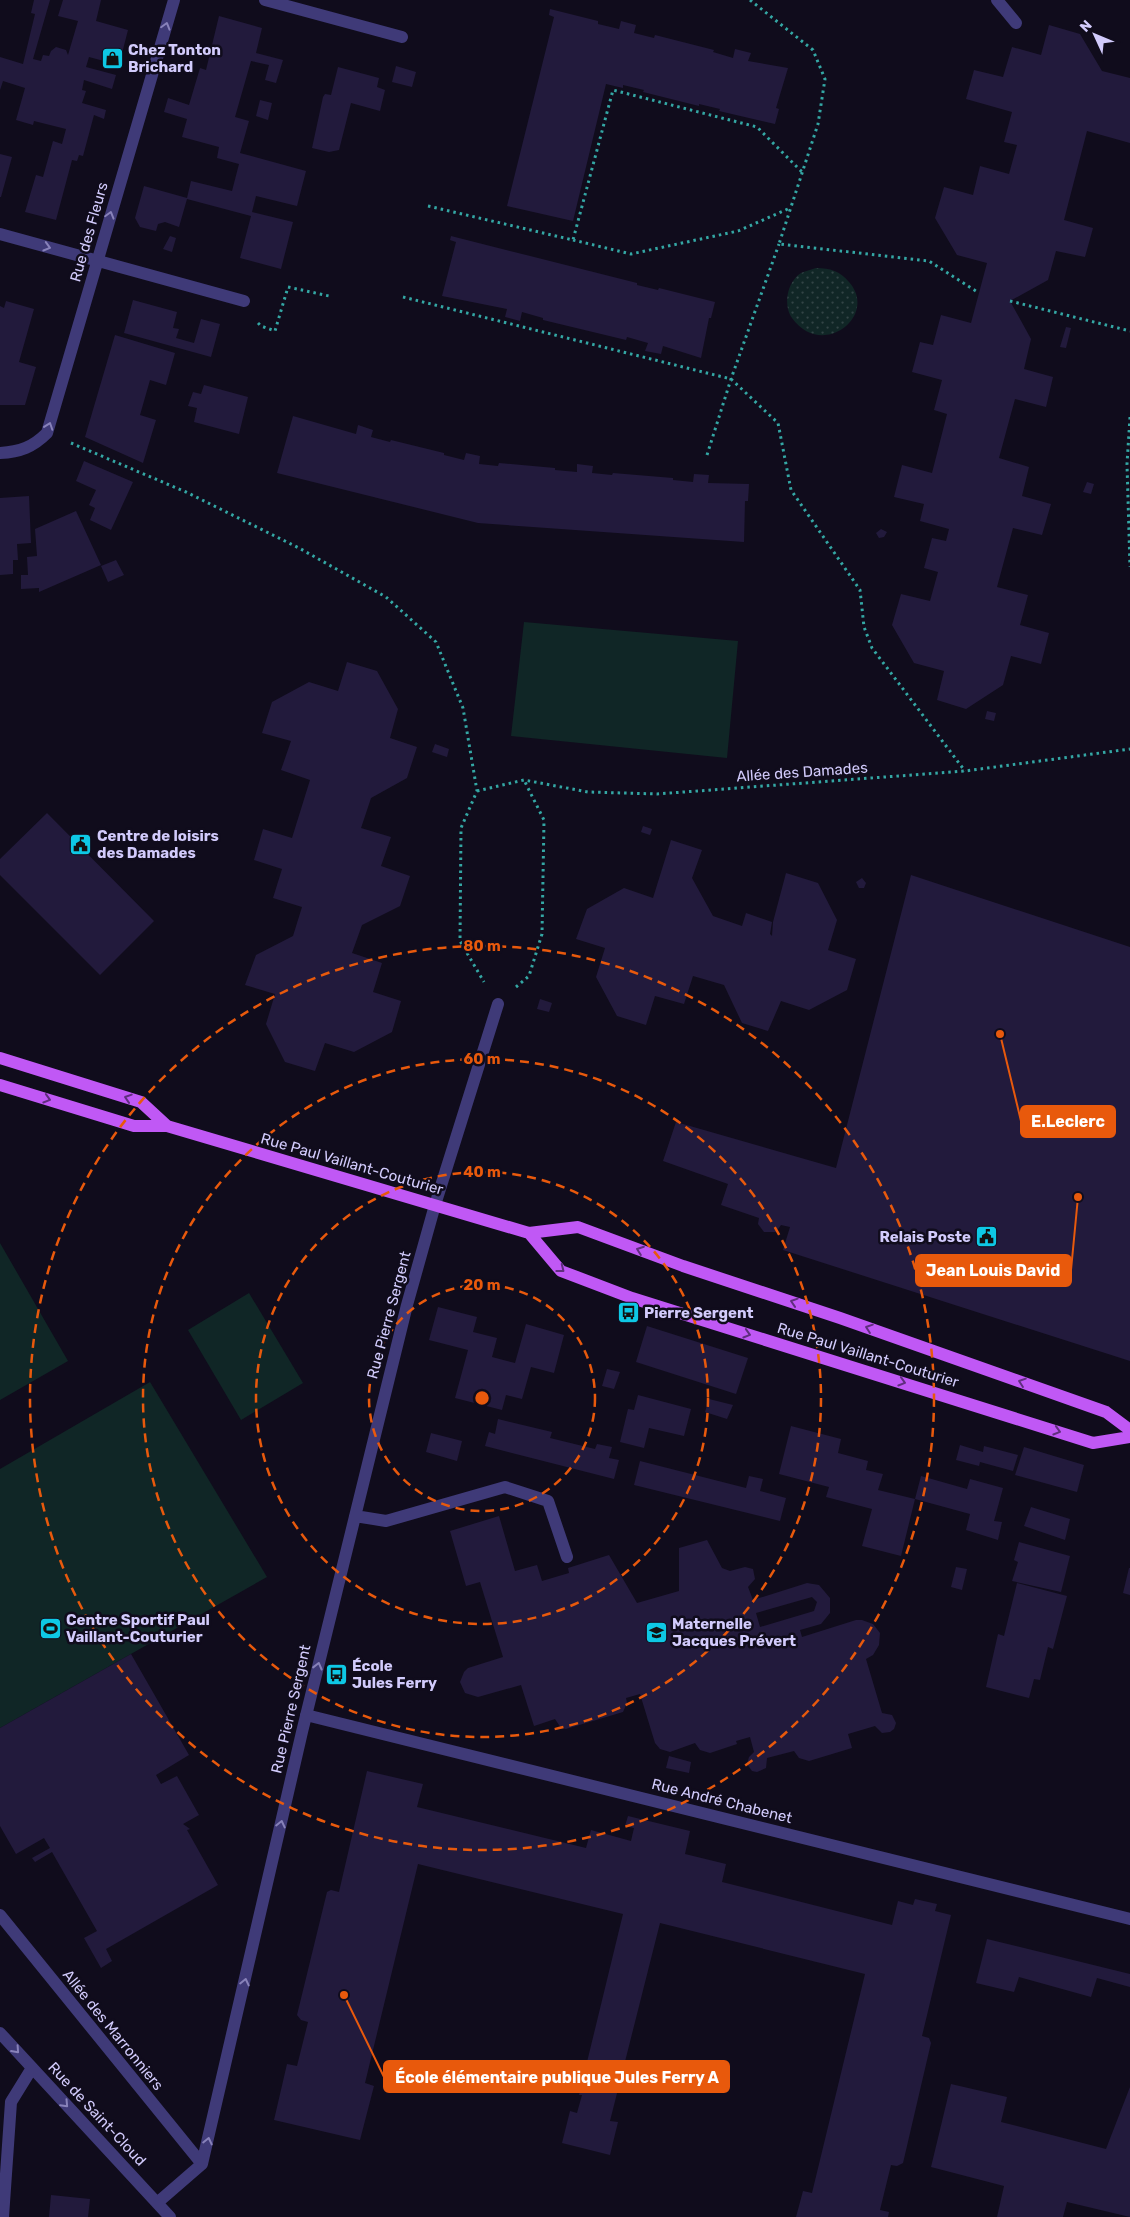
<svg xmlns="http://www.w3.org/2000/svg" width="1130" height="2217" font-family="Rubik,sans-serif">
<defs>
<pattern id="park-dots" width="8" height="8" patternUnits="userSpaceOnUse" patternTransform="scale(1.25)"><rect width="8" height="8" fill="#102626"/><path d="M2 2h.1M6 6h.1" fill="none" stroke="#324446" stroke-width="1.8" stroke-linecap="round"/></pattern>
</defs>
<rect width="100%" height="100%" fill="#100c1c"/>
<!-- green -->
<path fill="#102626" d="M524,622L738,641L727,758L511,736Z
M0,1243L68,1361L0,1400Z
M249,1293L303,1383L241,1420L188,1330Z
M150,1382L267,1577L0,1728V1469Z"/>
<!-- park -->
<path fill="url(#park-dots)" d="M816,268C830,268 840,271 849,282C879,316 822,360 792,318C783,305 787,282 801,273C805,271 811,270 816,268Z"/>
<!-- building -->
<path fill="#221a3c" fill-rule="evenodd" d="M34,0H50L33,59L41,61L43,55L49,56L51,51L56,47L66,50L68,55L78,21L58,16L63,0H101L96,21L128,30L119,65L89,57L86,67L116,75L112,89L84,80L82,90L86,91L82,103L106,110L104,119L94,115L83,156L79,155L77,161L72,160L56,220L25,212L36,175L43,177L53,141L62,144L66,129L34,121L33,125L16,120L25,88L3,81L0,90V57L23,64L35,14L31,13Z
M550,9L598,21V24L619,29L621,21L636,25L634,33L654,38L655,35L714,50L713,52L733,58L735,49L751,53L748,61L788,68L776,108L779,109L775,124L719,111L720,109L699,104V106L643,92L644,90L623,85V88L606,84L573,221L507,206L554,17L549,15Z
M219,16L262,28L256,53L283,60L276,83L265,80L269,65L251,61L235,117L249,121L240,153L306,171L297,206L256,196L252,212L293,222L281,269L240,258L251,216L187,199L179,227L165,222L158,224L156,231L140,227L135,218L144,186L187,198L191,181L232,191L239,164L217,158L219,147L182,137L187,119L164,112L168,98L189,105L200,68L206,70Z
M1049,25L1080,34L1102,71L1130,78V143L1087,131L1064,220L1093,228L1085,257L1056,251L1048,280L1010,301L1031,339L1024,369L1053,377L1046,407L1015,399L999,458L1029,467L1022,496L1051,504L1042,535L1013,528L997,587L1028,595L1020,625L1049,633L1041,664L1011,656L1003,685L966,709L937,700L944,671L914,663L892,625L901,594L930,601L938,572L924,568L932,538L946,541L949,529L920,521L924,504L894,497L902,465L932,473L947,414L934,410L942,380L912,372L920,342L933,345L941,315L971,323L987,263L957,255L935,218L944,187L973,195L980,166L1009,174L1017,145L1004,142L1012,112L966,99L974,70L1003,77L1012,47L1041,55Z
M396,66L416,72L412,87L392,82Z
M338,67L379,78L377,87L385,90L380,111L351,103L339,150L329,152L312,148L323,97L325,94L331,95Z
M260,100L272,103L268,120L256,116Z
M0,154L12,157L1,197H0Z
M170,236L176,238L172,252L163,249Z
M451,236L637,283V285L658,290L659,288L715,302L711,318H709L701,358L663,346L661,354L645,351L648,343L627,337L626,340L543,320V318L522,312L520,321L505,317L507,309L442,296L456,242L450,240Z
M133,300L177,312L173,328L179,329L176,338L194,343L201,319L220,324L211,357L124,333Z
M6,301L34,309L19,362L36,367L25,405H0V306L4,308Z
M1066,327L1071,328L1066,348L1060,347Z
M115,335L175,353L166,385L150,380L140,415L156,420L143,463L85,437Z
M204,385L248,397L239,434L194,422L197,408L188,406L193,392L201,394Z
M293,416L356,434L358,425L373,430L371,437L390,442L391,440L444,453V455L464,460L466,453L480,456L479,464L498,466L499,463L555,468V470L577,472V464L593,466L592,473L612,475L613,473L673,478V480L693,482L694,474L709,475L708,483L749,484L748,501H745L744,542L478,523L277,473Z
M84,461L133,482L111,530L90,520L95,508L89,505L96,490L76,481Z
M1087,482L1094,484L1091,494L1083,492Z
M29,496L31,543L17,544L18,560H13V574L0,575V498Z
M76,511L101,565L39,592V588L21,589V575H28L27,557L37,556L35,529Z
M881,529L887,532L884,537L879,538L876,533Z
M116,560L124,575L108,582L101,566Z
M347,662L377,671L398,709L390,738L417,747L407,778L371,798L361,828L391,837L381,866L410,876L400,906L362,925L352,953L382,963L373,992L401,1001L392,1032L354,1052L325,1043L315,1071L285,1062L266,1024L275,994L245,985L256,955L293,936L302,907L273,898L282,869L254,860L263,829L292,838L310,780L281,770L291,741L262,733L272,702L309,682L338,691Z
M987,711L996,713L994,721L985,719Z
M435,744L449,749L447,757L432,752Z
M47,813L154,921L100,975L0,875V859Z
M643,826L652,829L650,835L641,832Z
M671,840L702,850L692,878L713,916L742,926L746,913L772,922L770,934L772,936L773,922L786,873L818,883L837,920L828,950L856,959L847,990L809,1010L781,1001L768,1031L742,1023L724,985L693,976L684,1004L655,996L646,1025L617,1016L596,977L605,948L576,939L587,909L624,888L653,898Z
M911,875L1130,947V1361L783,1250L790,1227L781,1225L776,1232H764L758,1224L759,1218L721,1205L728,1184L663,1161L676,1122L836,1168Z
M862,878L866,883L864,888H859L856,882Z
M540,999L552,1003L549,1012L537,1009Z
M438,1307L477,1317L473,1332L497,1338L492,1357L515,1363L526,1324L564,1335L554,1373L531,1367L522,1399L506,1395L502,1410L455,1398L468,1350L429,1340Z
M647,1326L748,1358L736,1394L636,1362Z
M607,1369L620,1372L614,1389L602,1386Z
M638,1395L691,1409L684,1436L649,1428L644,1448L620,1442L628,1409L634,1410Z
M709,1399L733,1405L727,1419L705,1412Z
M498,1419L552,1432L550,1438L595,1449L597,1444L612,1447L609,1458L619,1460L614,1479L485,1446L489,1432L495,1434Z
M791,1426L841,1439L838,1453L868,1461L866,1470L883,1474L878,1490L915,1499L921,1476L967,1489L970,1479L1003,1488L994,1521L1002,1522L998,1540L966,1530L970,1514L915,1499L901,1556L862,1546L872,1509L826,1497L829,1487L779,1474Z
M431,1433L462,1441L457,1461L426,1452Z
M960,1445L983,1452L984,1446L1018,1455L1013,1471L980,1462L979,1466L956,1460Z
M1024,1447L1084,1465L1077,1492L1015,1475Z
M640,1461L746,1488L749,1476L763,1479L760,1491L786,1498L780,1521L634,1485Z
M1031,1507L1070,1519L1065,1540L1024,1526Z
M499,1516L515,1571L537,1565L542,1581L569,1573L568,1568L609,1555L637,1603L679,1591V1548L707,1540L722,1568L730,1571L745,1567L753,1569L755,1579L748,1587L753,1600L807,1583L819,1585L830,1598V1613L821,1624L800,1630L802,1637L856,1620H862L873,1624L880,1633L879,1645L873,1655L866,1659L882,1713L892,1715L896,1723L894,1729L890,1732L882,1733L875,1726L848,1734L852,1748L809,1761L799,1758L794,1751L767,1758L766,1768L757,1772L752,1771L747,1764L749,1757L754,1752L750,1737L736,1741L737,1744L710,1753L700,1750L695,1743L670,1752L660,1749L655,1743L640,1694L626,1698L627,1703L623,1712L566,1729L561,1728L555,1719L534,1726L521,1685L478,1697L465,1693L460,1682L464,1672L468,1668L503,1657L480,1582L466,1586L450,1531ZM812,1597L817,1602L814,1611L760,1627L756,1613Z
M1019,1542L1070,1556L1061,1592L1012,1581L1018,1562L1014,1560Z
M956,1567L967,1569L962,1590L951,1587Z
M1129,1568H1130V1595L1123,1593Z
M1017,1583L1067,1596L1053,1649L1048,1647L1040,1680L1034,1679L1029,1698L986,1687L998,1634L1004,1636Z
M131,1654L189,1755L156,1775L161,1784L177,1776L199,1815L183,1824L190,1829L187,1830L218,1885L106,1949L112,1961L101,1968L84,1938L97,1931L52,1852L35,1862L32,1858L50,1848L44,1838L16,1854L0,1826V1728Z
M669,1756L691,1762L689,1773L666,1768Z
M367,1771L423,1784L417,1807L586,1848L591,1830L631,1841L634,1828L625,1826L628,1816L690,1831L685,1854L726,1864L722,1882L892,1925L898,1901L913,1905L915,1899L937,1904L935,1911L951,1915L922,2036L929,2038L931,2043L903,2163L897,2166L891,2165L880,2210L889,2212L888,2217H796L803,2191L812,2193L865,1974L660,1923L610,2121L618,2122L610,2155L562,2143L570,2111L577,2113L582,2095H579L623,1914L418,1864L365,2083L374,2086L360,2140L274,2120L287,2064L297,2066L308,2022L301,2020L297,2015L327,1892L331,1890L339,1892Z
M987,1939L1130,1974V1987L1097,1978L1091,1997L1019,1977L1014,1992L976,1983Z
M951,2084L1007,2097L1001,2122L1106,2149L1130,2087V2217L1067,2202L1063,2217H997L1004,2186L931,2167Z
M51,2195L90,2199L88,2217H49Z"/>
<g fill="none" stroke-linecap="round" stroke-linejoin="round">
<!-- path -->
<path stroke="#34a7a4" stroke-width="3" stroke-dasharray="2.5 4" stroke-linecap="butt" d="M750,0L813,50L825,79L818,124L779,244L929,261L979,293
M428,206L573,240L613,90L757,127L802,172
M573,240L631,254L738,231L790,208
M403,297L731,379L778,423L791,490L860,590L864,627L872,648L965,771
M1010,301L1130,331
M258,323L261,326L275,331L288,287L329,296
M1130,417L1127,464L1130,567
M71,443L186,492L299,548L386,597L436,642L463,708L477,791L461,828L460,941L484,982
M707,455L731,379L779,244
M477,791L524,780L588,792L657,794L965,771L1130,749
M516,987L529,976L542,934L544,820L524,780"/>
<!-- minor -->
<path stroke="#3f3a78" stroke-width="12" d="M265,0L402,37
M997,0L1016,23
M0,234L244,301
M0,453C20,452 33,447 47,433L174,0
M355,1516L386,1521L505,1487L548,1501L567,1557
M306,1715L1130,1919
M0,1915L202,2164
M0,2033L170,2217
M157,2203L202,2164L302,1732L407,1305L435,1205L498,1004
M3,2217L11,2102L32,2068"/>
<!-- major -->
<path stroke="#c058f5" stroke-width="12" d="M0,1058L141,1102L167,1126
M0,1085L134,1126H167L529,1233L578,1227L683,1266L840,1318L1106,1412L1130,1430
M529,1233L561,1271L632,1298L1093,1443L1130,1437"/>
</g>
<!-- one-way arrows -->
<defs><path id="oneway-chevron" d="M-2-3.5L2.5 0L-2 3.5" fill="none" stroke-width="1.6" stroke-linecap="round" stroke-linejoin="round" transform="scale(1.25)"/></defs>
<g stroke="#8882ba">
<use href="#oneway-chevron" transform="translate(166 26) rotate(-74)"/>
<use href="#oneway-chevron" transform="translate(110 215) rotate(-74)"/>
<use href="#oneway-chevron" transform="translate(47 247) rotate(16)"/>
<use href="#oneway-chevron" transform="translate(49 426) rotate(-71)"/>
<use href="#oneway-chevron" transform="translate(318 1666) rotate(-76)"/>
<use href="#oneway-chevron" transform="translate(281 1824) rotate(-77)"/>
<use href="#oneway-chevron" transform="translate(245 1982) rotate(-77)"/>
<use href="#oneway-chevron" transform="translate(16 2050) rotate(48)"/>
<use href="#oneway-chevron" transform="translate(65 2104) rotate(47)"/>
<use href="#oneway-chevron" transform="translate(208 2141) rotate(-77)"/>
</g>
<g stroke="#5f2e7e">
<use href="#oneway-chevron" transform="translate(128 1098) rotate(-162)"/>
<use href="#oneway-chevron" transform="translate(47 1099) rotate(17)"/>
<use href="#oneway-chevron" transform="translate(640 1250) rotate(-160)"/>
<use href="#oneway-chevron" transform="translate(561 1269) rotate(38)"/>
<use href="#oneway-chevron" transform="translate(794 1302) rotate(-162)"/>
<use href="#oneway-chevron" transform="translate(869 1328) rotate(-161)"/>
<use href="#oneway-chevron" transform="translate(747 1334) rotate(17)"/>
<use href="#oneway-chevron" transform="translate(902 1382) rotate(17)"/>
<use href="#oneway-chevron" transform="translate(1022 1382) rotate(-161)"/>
<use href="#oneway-chevron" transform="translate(1057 1431) rotate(17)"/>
</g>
<!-- distance rings -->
<g fill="none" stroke="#e8590c" stroke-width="2.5" stroke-dasharray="9 6">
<circle cx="482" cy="1398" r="113"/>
<circle cx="482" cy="1398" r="226"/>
<circle cx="482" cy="1398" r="339"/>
<circle cx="482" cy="1398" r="452"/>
</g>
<!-- icons -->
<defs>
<symbol id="shop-square" viewBox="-11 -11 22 22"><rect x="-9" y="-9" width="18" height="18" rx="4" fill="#0ec8e5" stroke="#100c1c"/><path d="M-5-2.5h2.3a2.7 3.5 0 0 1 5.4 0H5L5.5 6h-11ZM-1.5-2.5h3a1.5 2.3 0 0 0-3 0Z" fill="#111"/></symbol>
<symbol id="civic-square" viewBox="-11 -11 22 22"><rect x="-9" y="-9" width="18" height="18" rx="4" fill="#0ec8e5" stroke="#100c1c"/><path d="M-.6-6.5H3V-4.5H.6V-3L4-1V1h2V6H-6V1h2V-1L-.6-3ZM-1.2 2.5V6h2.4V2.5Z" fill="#111"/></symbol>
<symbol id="bus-square" viewBox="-11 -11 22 22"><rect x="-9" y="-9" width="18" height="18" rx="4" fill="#0ec8e5" stroke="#100c1c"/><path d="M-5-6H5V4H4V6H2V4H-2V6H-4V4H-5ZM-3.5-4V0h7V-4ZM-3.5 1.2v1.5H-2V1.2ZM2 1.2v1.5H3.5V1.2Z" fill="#111"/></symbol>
<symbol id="stadium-square" viewBox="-11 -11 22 22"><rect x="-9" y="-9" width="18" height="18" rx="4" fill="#0ec8e5" stroke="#100c1c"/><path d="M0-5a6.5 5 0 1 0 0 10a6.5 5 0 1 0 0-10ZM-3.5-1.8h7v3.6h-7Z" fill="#111"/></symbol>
<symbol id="school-square" viewBox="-11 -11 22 22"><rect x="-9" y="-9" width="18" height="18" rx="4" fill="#0ec8e5" stroke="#100c1c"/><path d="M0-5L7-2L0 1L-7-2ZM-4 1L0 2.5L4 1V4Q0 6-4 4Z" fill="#111"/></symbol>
</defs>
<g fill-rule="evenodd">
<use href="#shop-square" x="100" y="46" width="25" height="25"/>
<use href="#civic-square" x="68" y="832" width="25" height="25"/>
<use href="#civic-square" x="974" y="1224" width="25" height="25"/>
<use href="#bus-square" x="616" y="1300" width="25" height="25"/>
<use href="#stadium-square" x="38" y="1616" width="25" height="25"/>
<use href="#school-square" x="644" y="1620" width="25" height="25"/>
<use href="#bus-square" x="324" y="1662" width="25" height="25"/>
</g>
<g text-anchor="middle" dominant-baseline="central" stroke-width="5" stroke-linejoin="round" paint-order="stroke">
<!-- poi labels -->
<g font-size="15" font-weight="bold" fill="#d2cbfc" stroke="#100c1c" text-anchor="start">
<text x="128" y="50">Chez Tonton<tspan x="128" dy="17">Brichard</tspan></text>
<text x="97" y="836">Centre de loisirs<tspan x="97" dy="17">des Damades</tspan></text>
<text x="971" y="1237" text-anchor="end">Relais Poste</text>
<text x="644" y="1313">Pierre Sergent</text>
<text x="66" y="1620">Centre Sportif Paul<tspan x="66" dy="17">Vaillant-Couturier</tspan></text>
<text x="672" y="1624">Maternelle<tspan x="672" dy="17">Jacques Prévert</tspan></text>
<text x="352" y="1666">École<tspan x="352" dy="17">Jules Ferry</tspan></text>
</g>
<!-- street labels -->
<g font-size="15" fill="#d2cbfc" stroke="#100c1c">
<text transform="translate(89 232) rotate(-74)">Rue des Fleurs</text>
<text transform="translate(802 772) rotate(-4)">Allée des Damades</text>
<text transform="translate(352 1164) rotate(16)">Rue Paul Vaillant-Couturier</text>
<text transform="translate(389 1315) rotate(-75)">Rue Pierre Sergent</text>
<text transform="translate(868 1355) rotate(17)">Rue Paul Vaillant-Couturier</text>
<text transform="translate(291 1709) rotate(-77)">Rue Pierre Sergent</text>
<text transform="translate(722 1801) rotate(14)">Rue André Chabenet</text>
<text transform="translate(113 2030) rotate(51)">Allée des Marronniers</text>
<text transform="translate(97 2114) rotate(47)">Rue de Saint-Cloud</text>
</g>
</g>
<circle cx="482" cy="1398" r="8" fill="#e8590c" stroke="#100c1c" stroke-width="2.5"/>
<g font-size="15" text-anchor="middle" font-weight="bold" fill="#e8590c" stroke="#100c1c" stroke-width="5" stroke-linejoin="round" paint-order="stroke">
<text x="482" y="951">80 m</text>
<text x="482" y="1064">60 m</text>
<text x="482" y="1177">40 m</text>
<text x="482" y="1290">20 m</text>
</g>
<!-- callouts -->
<path fill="none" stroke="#e8590c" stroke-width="2" d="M1000 1034L1021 1121M1078 1197L1071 1270M344 1995L384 2077"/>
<g fill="#e8590c" stroke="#100c1c" stroke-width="2">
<circle cx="1000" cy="1034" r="5"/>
<circle cx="1078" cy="1197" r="5"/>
<circle cx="344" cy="1995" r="5"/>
</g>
<g fill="#e8590c" stroke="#e8590c" stroke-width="2">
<rect x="1021" y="1106" width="94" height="31" rx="5"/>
<rect x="916" y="1255" width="155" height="31" rx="5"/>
<rect x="384" y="2061" width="345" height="31" rx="5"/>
</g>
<g font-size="16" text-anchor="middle" font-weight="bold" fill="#fff">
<text x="1068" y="1127">E.Leclerc</text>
<text x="993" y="1276">Jean Louis David</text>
<text x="557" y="2083">École élémentaire publique Jules Ferry A</text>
</g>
<!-- north arrow -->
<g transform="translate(1095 35) rotate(314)" stroke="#100c1c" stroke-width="4" paint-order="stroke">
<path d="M0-4L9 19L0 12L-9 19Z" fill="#d2cbfc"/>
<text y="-8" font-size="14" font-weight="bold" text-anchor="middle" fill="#d2cbfc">N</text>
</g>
</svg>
